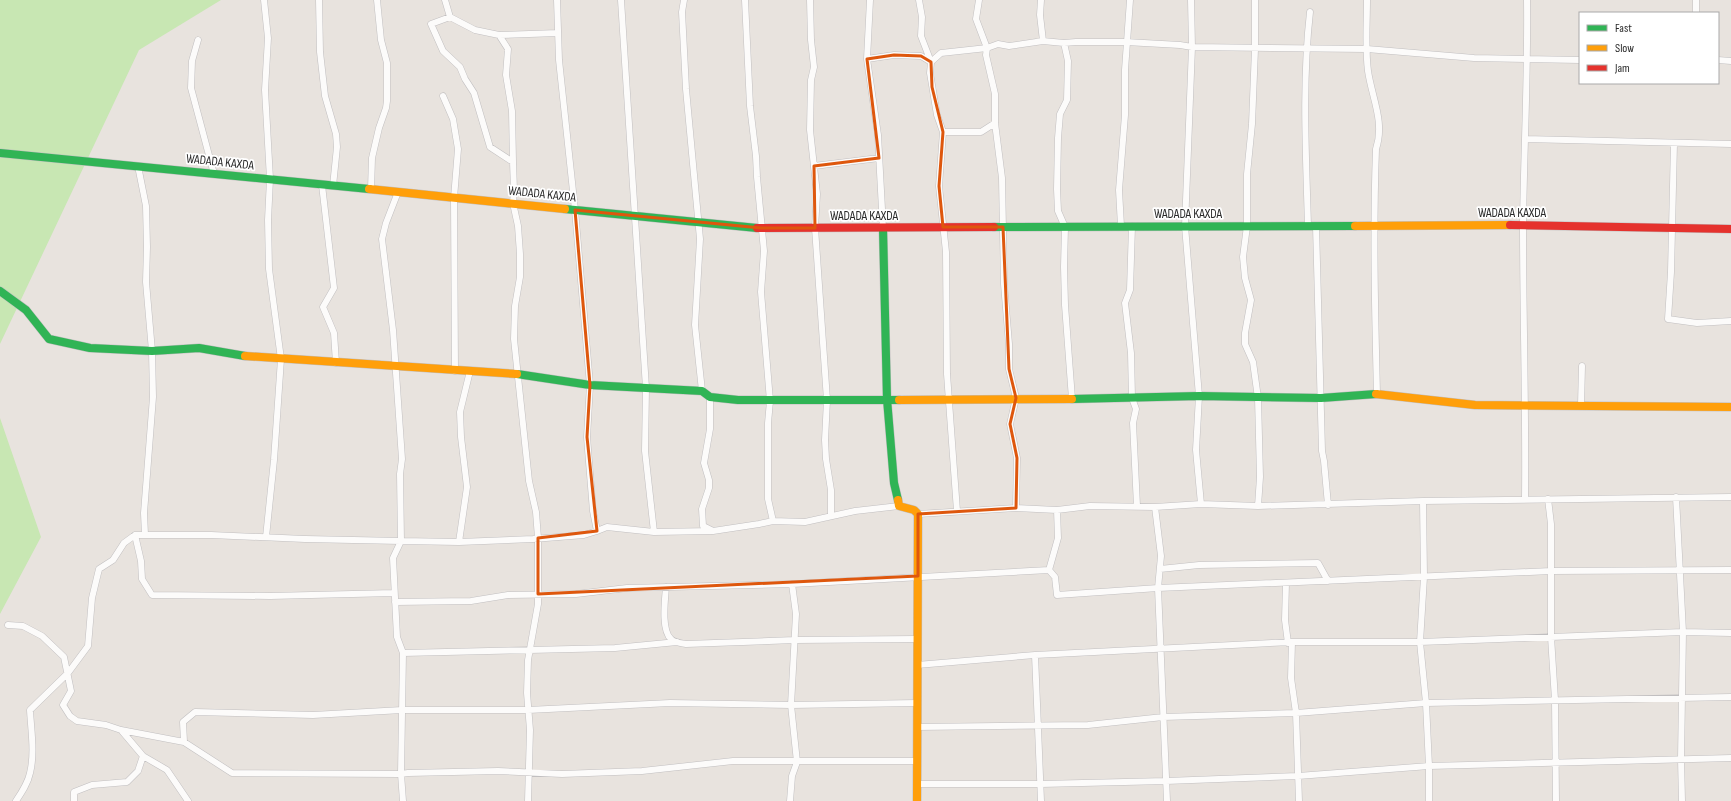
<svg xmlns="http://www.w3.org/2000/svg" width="1731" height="801" font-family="'Sofia Sans Condensed',sans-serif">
<rect width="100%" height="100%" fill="#e8e3de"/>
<!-- green -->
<path fill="#c8e7b3" d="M0,0H221L139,50L0,344Z
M0,418L41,537L0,614Z"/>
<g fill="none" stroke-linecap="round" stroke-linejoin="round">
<defs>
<path id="street" d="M264,0L268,38L265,90L270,179L268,220L269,269L281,359L274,460L266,537
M319,0L320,52L325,96L336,134L337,147L333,186
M445,0L450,17L475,30L499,35L508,49L506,75L512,111L513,162
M557,0L559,60L575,210L590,385L587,437L593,511L597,531L607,527L654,532L713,531
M621,0L646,388L645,451L654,532
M684,0L682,12L686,89L700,239L695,325L702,391
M745,0L750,106L756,156L757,177L764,251L761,292L770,401L768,423V499L773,521
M810,0L811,40L814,67L811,80L810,130L817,194L815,228L827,400L825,440L826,459L831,490V516
M870,0L867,59L878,135L883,228
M979,0L976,19L987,48L986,55L995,94V123L1002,178L1004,284L1009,344V369L1016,398L1010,424L1017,458L1016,508
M1041,0L1040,15L1043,41
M1191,0L1192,47L1185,226L1199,396L1196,450L1201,504
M1255,0V49L1252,124L1247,174V226L1243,257L1245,278L1251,300L1245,333V344L1253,362L1258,398L1260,477L1258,506
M1367,0C1367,23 1365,48 1368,71C1372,98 1385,122 1376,149C1373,231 1375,313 1377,394
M1696,0V13
M450,17L431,24L443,51L460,67L465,79L474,93L490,147L513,162L514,190L513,203L518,226L520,254V277L515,306L514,339L529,481L536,512L538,538V604L528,660L527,693L530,730L528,801
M499,35L558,33
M198,40L192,61L191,88L214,174
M1064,43L1068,61L1067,100L1060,114L1058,138L1057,189L1058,211L1065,227L1064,267L1065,305L1072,399
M867,59L894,55L921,56L931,62L921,36L922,17L919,0
M1718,60L1731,61
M443,96L453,119L458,149L454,198L455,371
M943,132H981L995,123
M1525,139L1731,144
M1674,143L1671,272L1668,319L1697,323L1731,321
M138,166L146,206L147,247L146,282L152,351L153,397L144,513L145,535
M814,166L879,158
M322,185L334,288L323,307L334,333L336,363
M371,189L372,158L379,128L386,108L387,101V63L381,40L377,0
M398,192L386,223L382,239L393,330L402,459L400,474L401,541L459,542L533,539L584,535L597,531
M1121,226L1119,190L1125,115V70L1130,0
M1132,226L1130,290L1125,303L1131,353L1132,398L1136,409L1133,423L1137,506
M1308,226C1306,154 1302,83 1310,12
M1316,226L1322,451L1324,461L1328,505
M710,397V429L704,463L709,480V488L702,509L703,526L713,531L759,524L773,521L805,522L855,511L899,506
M1581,405L1582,366
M1676,497L1683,632L1681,759L1682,801
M1525,499C1526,408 1523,316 1523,224C1524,149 1528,75 1527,0
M1548,499L1551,524V637L1555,700L1556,801
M1423,501L1424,577L1420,642L1426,703L1429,766V801
M1155,507L1161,556L1158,588L1167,801
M1057,510L1058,538L1049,570L1055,577L1057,595L1158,588L1551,571L1731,570
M957,511L947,374L946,252L939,186L943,132L937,115L930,73L931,62L941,53L987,48L998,44L1009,46L1043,41L1064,43L1076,42H1126L1180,45L1192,47L1367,49L1474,58L1580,60
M918,514L1016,508L1057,510L1090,506L1155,507L1201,504L1258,506L1423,501L1731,497
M135,535L141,561L142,579L152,595L270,596L394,593
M459,542L467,487L461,437L460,412L470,371
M1160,569L1199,565L1318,563L1328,581
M1286,583L1285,620L1288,643
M666,587C665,600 661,630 671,639C675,643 681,643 686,644L795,640L917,639
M395,602L471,601L508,595L576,594L627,588L792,584L1049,570
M8,625L23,626L42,636L64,657L71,691L63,705L70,716L77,721L106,725L121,730L143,756L167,770L188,801
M1292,642L1291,678L1296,713L1299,801
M403,653L615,648L677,642
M1035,655L1041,801
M917,665L1035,655L1292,642H1420L1683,632L1731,633
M917,727L1088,725L1163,717L1296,713L1426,703L1731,697
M184,742L183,722L195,712L313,715L402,710H528L670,703L791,705L917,703
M917,784H1041L1166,781L1298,776L1429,766L1731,758
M16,801C22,792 28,783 30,773C35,753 31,730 30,710L68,673L88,646L92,598L99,569L113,560L124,543L135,535H211L305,539L401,541L393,558L397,637L403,653L401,774L232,773L184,742L121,730
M74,801V792L92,785L127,782L138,771L143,756
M403,801L401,774L408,773L498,771L562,774L642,771L733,761H916
M790,801L792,776L797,762L791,705L796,614L792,584"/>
<path id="fast" d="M0,153L369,189
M565,209L757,228
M994,227L1355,226
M883,228L887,399L894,483L898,500
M0,291L26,310L49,339L90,348L152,351L199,348L245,356
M517,374L590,385L702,391L710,397L738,400H899
M1072,399L1199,396L1321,398L1376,394"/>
<path id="slow" d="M369,189L565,209
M1355,226L1510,225
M245,356L517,374
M1376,394L1475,405L1731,407
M899,400L1072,399
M898,500L899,506L914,510L918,514L917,801"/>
<path id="jam" d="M1510,225L1731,229
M757,228L994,227"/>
</defs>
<!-- street casing -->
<use href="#street" stroke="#c1bfc0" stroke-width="7"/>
<!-- fast casing -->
<use href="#fast" stroke="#c1bfc0" stroke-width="9"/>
<!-- slow casing -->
<use href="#slow" stroke="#c1bfc0" stroke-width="9"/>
<!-- jam casing -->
<use href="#jam" stroke="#c1bfc0" stroke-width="9"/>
<!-- street -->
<use href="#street" stroke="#fcfbfa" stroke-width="6"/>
<!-- fast -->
<use href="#fast" stroke="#30b455" stroke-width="8"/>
<!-- slow -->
<use href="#slow" stroke="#ff9f0a" stroke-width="8"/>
<!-- jam -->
<use href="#jam" stroke="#e5322d" stroke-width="8"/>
</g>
<!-- marked area -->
<path fill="none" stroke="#de570d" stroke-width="3" stroke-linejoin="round" d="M894,55L921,56L931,62L932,87L943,132L939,186L943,227H1003L1009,369L1016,398L1010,424L1017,458L1016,508L918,514V576L538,594V538L597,531L587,437L590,385L575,210L761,228H815L814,166L879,158L867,59Z"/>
<g text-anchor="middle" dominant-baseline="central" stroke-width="3.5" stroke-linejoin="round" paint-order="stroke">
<!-- street labels -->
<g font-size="13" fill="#292929" stroke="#fff">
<text transform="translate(220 162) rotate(6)">WADADA KAXDA</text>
<text transform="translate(542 194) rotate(6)">WADADA KAXDA</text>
<text x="1512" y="213">WADADA KAXDA</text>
<text x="1188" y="214">WADADA KAXDA</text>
<text x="864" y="216">WADADA KAXDA</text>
</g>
</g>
<!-- legend -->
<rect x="1579" y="12" width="140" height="72" fill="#ffffff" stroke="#a9a9a9"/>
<rect x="1587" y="25" width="20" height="6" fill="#30b455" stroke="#a9a9a9"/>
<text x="1615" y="32" font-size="12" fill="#292929">Fast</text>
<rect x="1587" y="45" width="20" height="6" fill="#ff9f0a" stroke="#a9a9a9"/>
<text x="1615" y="52" font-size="12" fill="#292929">Slow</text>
<rect x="1587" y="65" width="20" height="6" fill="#e5322d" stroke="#a9a9a9"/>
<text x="1615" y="72" font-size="12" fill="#292929">Jam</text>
</svg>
